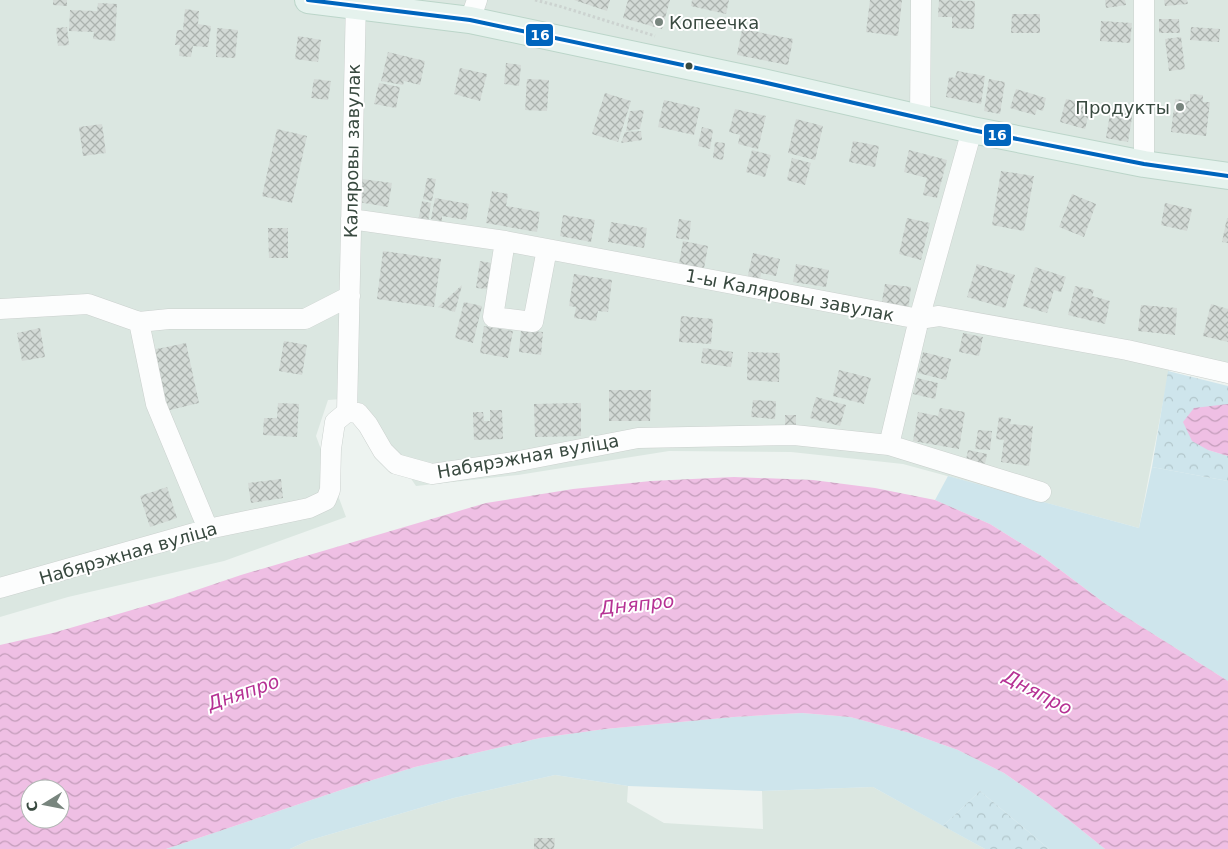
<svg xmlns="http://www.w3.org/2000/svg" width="1228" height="849" font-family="'DejaVu Sans',sans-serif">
<defs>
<pattern id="forest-crowns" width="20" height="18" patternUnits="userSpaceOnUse" patternTransform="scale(1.25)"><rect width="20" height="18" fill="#cee5ec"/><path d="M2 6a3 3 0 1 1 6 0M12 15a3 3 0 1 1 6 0" fill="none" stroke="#b2c6cb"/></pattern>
<pattern id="water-waves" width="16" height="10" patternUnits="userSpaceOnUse" patternTransform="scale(1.25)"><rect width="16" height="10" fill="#efbfe4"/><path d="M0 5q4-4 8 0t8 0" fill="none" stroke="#c39dba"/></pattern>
<pattern id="building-cross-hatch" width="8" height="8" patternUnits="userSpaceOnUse" patternTransform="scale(1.25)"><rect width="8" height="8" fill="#d3dad6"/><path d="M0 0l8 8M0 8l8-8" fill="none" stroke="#acb3af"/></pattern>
</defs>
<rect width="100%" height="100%" fill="#edf3f0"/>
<!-- residential -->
<path fill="#dbe7e1" d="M0,0H1228V366L1172,355L1139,528L903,464L791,452L669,451L518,475L416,486L363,408L355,398L328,400L316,436L346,517L224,561L68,597L0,617Z
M555,775L628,786L627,802L664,823L763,829L762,791L873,787L985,849H290L307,841L454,798Z"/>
<!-- grass -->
<path fill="#cee5ec" d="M1152,467L1228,481V681L1107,605L1043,557L990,524L935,500L948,476L1139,528Z
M802,713L850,717L910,733L958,750L1004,773L1049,804L1105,849H1049L980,791L943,826L873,787L762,791L628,786L555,775L454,798L307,841L290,849H166L350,787L415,767L540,738L605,729L734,717Z"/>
<!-- forest -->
<path fill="url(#forest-crowns)" d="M1168,371L1228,386V404H1227L1208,450L1228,456V481L1152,467Z
M980,791L1049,849H985L943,826Z"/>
<!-- water -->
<path fill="url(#water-waves)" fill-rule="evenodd" d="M1228,404V456L1208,450L1192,441L1183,422L1194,408Z
M734,477L813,480L875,488L935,500L990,524L1043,557L1107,605L1228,681V849H1105L1049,804L1004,773L958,750L910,733L850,717L802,713L734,717L605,729L540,738L415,767L350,787L166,849H0V645L53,633L173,598L241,575L486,503L573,489L651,481ZM30,789H60V819H30Z"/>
<!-- building -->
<path fill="url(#building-cross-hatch)" d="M53,0H67V6L53,5Z
M574,0H610L607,11Z
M628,0H670L662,29L623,18Z
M692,0H729L726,14L691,6Z
M870,0H902L898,36L866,32Z
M939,0L975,1L974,29L952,28V17H938Z
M1105,0H1125L1126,5L1106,8Z
M1164,0H1187L1188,4L1165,6Z
M98,3L117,4L115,41L93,39L94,32L69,31L70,10L97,11Z
M185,9L199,11L198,24L211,26L208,47L193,46L191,57L179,56L180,45H175L177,30H183Z
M1012,14H1040V33H1011Z
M1159,19H1179L1180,33H1159Z
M1101,21L1132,23L1130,43L1100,41Z
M67,27L69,45L58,46L56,28Z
M1191,27L1220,29L1219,42L1190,40Z
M217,28L238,30L235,58L216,57Z
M742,29L793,39L788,65L737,55Z
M298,36L321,40L318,62L295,59Z
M1181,37L1185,69L1169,71L1165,39Z
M388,52L425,61L420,85L404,81L403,85L381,81Z
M506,63L521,65L519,86L504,84Z
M460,68L487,74L480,101L454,94Z
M957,71L985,76L981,104L946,97L949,77L955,78Z
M314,79L331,81L328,100L311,98Z
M527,79L549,80L547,111L525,110Z
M989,79L1005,82L1000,114L984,111Z
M379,83L400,87L396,108L374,104Z
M1016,89L1046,98L1043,111L1037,109L1035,115L1010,108Z
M605,93L631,101L618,142L592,134Z
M1190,94L1203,95V102H1210L1206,136L1171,132L1175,99L1190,101Z
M1066,99L1091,105L1085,129L1060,122Z
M664,100L700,108L694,135L658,127Z
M1111,108L1133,111L1128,142L1106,138Z
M735,109L766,116L758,149L738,144L740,135L729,132Z
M644,110L640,129L626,131L630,111Z
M796,119L823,126L815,160L788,153Z
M102,124L106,153L83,156L79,127Z
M702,127L713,130L710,149L698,146Z
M277,129L307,136L292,203L262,196Z
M641,131L642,140L621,143L625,132Z
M853,141L879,146L875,167L849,162Z
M715,142L725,143L723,160L713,158Z
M752,150L771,155L765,177L746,172Z
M909,150L947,160L937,198L923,195L927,178L904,172Z
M792,158L811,163L805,185L787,180Z
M1001,171L1034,176L1024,231L992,225Z
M427,178L436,179L432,201L423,199Z
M362,179L392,183L388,207L358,202Z
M492,191L508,194L506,206L540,212L537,232L486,223Z
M1072,194L1096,204L1084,237L1059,227Z
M435,198L469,204L466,220L442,216V221L431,219Z
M422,201L431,203L428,223L418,221Z
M1165,203L1192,209L1187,231L1161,225Z
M563,215L595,220L591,242L560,236Z
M907,218L930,223L921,260L899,254Z
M1227,218L1228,219V243L1222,242Z
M679,219L691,221L689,240L676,238Z
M611,222L647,228L644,248L608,242Z
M268,228H288V258H269Z
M683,241L708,246L703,274L678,270Z
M383,251L441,259L434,307L377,299Z
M753,253L780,259L776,276L761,273L759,287L746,284Z
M480,261L491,263L488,289L476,288Z
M796,264L829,270L826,287L793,282Z
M977,264L1015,275L1005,308L967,297Z
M1035,267L1066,277L1061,292L1054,290L1047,313L1023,306Z
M574,274L612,280L608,312L598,311L596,321L574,318L576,307L569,306Z
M885,284L911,287L908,311L881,307Z
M462,285L455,312L438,307Z
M1075,286L1094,290L1092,296L1110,301L1105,324L1068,315Z
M464,302L482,306L473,343L455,338Z
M1211,304L1228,309V342L1203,336Z
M1141,305L1177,308L1175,335L1138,331Z
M681,316L713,319L711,344L679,342Z
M484,326L513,331L508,358L480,353Z
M40,328L45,357L22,361L17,333Z
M521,330L543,332L541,355L519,352Z
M963,333L983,337L979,356L959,352Z
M284,341L307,345L302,375L279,371Z
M186,343L199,403L166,411L152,350Z
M703,348L733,352L731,367L701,363Z
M748,352L780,353L779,382L747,380Z
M923,352L951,359L946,380L918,373Z
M839,370L871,378L864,404L833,396Z
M917,378L938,383L935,399L913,394Z
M609,390H651L650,421H609Z
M816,397L846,405L840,426L810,418Z
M753,400L776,401L775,419L751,417Z
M278,403L299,404L297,437L263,435L264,418H277Z
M581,403V436L535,437L534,404Z
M940,408L965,412L959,449L913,441L918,412L938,416Z
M490,410H502L503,439L474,440L473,412H483L484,421H490Z
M785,415H796V431H785Z
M999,417L1011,419L1010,424L1033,426L1029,466L1001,462L1004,440L996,439Z
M978,430L992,431L990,450L975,449Z
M968,450L987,454L984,469L965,465Z
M281,479L283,498L251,503L248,483Z
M167,487L177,518L150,527L140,496Z
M534,838H555L554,849H534Z"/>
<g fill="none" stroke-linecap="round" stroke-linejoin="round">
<defs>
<path id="minor" d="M1144,0V164
M470,20L477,0
M920,119L921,0
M351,219L505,241L919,319L939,316L1127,350L1228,373
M505,241L493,317L533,322L547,249
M0,309L88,304L139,322L169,319H305L350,296
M139,322L156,404L208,529
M347,412L356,0
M889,445L919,319L972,130
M0,588L208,529L309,508L326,500L330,490L331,449L335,422L347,412L358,413L368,425L383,451L396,464L432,474L514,462L638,438L794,435L889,445L1041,492"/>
<path id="major" d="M308,0L470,20L758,81L972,130L1144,164L1228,176"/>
</defs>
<!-- minor casing -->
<use href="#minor" stroke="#cbd1ce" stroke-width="21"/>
<!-- major casing -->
<use href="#major" stroke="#bbd5c9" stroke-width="28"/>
<!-- path -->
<path stroke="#ccd3d0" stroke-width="3" stroke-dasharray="2.5 2.5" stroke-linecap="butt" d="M535,0L559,6L655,36"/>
<!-- minor -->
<use href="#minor" stroke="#fcfdfd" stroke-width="20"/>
<!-- major -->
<use href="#major" stroke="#e5f2ed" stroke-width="26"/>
<defs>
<path id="bus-1" d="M308,0L470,20L758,81L972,130L1144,164L1228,176"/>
</defs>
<!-- bus-1 casing -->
<use href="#bus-1" stroke="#fff" stroke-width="8"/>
<!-- bus-1 -->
<use href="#bus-1" stroke="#0065bd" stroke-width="4"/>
</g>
<!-- markers -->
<g fill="#78857e" stroke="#fff" stroke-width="2">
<circle cx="659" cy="22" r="5"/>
<circle cx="1180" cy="107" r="5"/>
</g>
<circle fill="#394a40" stroke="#fff" stroke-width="2" cx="689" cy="66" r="4.5"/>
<g text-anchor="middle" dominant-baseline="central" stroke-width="4" stroke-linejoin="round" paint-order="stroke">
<!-- poi labels -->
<g font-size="18" fill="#394a40" stroke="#fff" text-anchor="start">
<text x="669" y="22">Копеечка</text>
<text x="1170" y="107" text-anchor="end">Продукты</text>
</g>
<!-- street labels -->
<g font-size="18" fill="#394a40" stroke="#fff">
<text transform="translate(352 151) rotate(-89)">Каляровы завулак</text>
<text transform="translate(790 295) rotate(11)">1-ы Каляровы завулак</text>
<text transform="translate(528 456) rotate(-10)">Набярэжная вуліца</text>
<text transform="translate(128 553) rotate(-16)">Набярэжная вуліца</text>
</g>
<!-- water labels -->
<g font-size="19" font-style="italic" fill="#b63194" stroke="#fff">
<text transform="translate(637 604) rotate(-6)">Дняпро</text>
<text transform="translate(243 692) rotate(-19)">Дняпро</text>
<text transform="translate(1038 692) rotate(28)">Дняпро</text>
</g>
</g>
<g stroke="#fff" stroke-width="2">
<rect x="525" y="23" width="29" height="24" rx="5" fill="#0065bd"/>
<rect x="983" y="123" width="29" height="24" rx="5" fill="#0065bd"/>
</g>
<g font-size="14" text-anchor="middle" font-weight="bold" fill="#fff">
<text x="540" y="40">16</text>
<text x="997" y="140">16</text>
</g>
<!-- north arrow -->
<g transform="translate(45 804) rotate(260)"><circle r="24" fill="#ffffff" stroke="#b0b7b3"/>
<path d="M0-4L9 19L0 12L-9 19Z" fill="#78857e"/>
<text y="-8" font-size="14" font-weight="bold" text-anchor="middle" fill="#394a40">С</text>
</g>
</svg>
